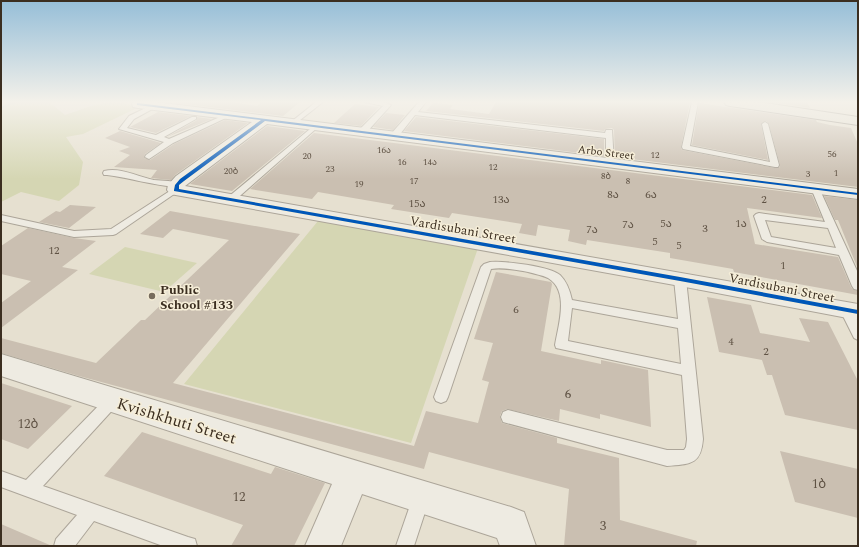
<svg xmlns="http://www.w3.org/2000/svg" width="859" height="547" viewBox="0 0 859 547" font-family="Spectral,'Noto Sans Georgian',serif">
	<rect width="100%" height="100%" fill="#e6e0d0"/>
	<path fill="#d5d6b3" d="M1 102H49L65 115C95 105 108 98 139 107L83 134 66 137 83 162 79 185 59 201 21 192 1 202Z
		M318 221 478 248 411 443 184 384Z
		M125 247 197 263 164 292 89 274Z"/>
	<g fill="none" stroke-linecap="round" stroke-linejoin="round">
		<path fill="#bbccc1" fill-rule="evenodd" d="M12 102H18L1 109V107Z"/>
	</g>
	<path fill="#cabfb1" d="M177 102H229L257 106 262 102H300L283 116 176 103Z
		M496 102H690L681 147 682 150 775 168H779L780 165 769 124 766 121 761 124 768 160 692 145 699 103 816 120 817 122 830 125 851 128 858 144V187L615 157 614 130 612 128 605 129 604 131 426 111 433 103 453 105 450 109 489 114Z
		M770 102H807L810 108Z
		M355 104 379 107 361 126 334 123Z
		M158 112 191 116 156 133 130 127Z
		M386 113 405 115 393 130 373 127Z
		M197 117 212 119 167 137 197 120Z
		M416 117 604 139V156L404 131Z
		M225 120 248 123 175 175 171 180 151 178 157 170 114 167 130 155 119 151 130 147 105 138 120 131 161 143 145 154 144 158 150 160 174 144Z
		M267 126 305 131 232 191 190 184Z
		M314 133 812 195 822 218 747 208 755 244 838 257 851 287 854 290 858 291V295L734 272 733 269 670 258V253L587 240 586 245 568 241 570 230 538 225 536 236 519 233 522 224 452 213 449 218 391 209 394 205 318 192 312 199 250 189Z
		M824 196 858 200V269L838 220H835Z
		M70 205 96 207 69 228 39 222 56 211 60 212Z
		M170 211 300 234 173 383 414 446 426 411 478 423 489 382 482 380 493 343 474 339 496 272 551 282 552 284 541 351 601 364V360L648 370 651 427 600 414V419L560 409 559 421 507 409 502 411 500 416 502 423 557 438V443L619 458 620 520 697 541 696 546H564L569 489 429 452 424 469 79 376 1 353V338L96 363 141 320H145L229 240 173 229 163 238 140 234Z
		M28 228 74 238 96 241 62 267 78 270 1 328V303L31 281 1 274V246Z
		M707 297 751 305 760 333 810 342 799 318 828 322 858 381V430L785 415 772 375H767L762 360 719 352Z
		M1 383 72 406 28 449 1 439Z
		M142 432 271 474 275 467 325 483 294 546H231L243 525 104 476Z
		M780 451 858 469V518L795 502Z
		M1 524 52 546H1Z"/>
	<g fill="none" stroke-linecap="round" stroke-linejoin="round">
		<defs>
			<path id="service" d="M316 102H323L295 124H291V122Z
				M365 102H383L391 105 365 134H359V130L383 106Z
				M419 102H426L418 112 605 133 606 130H612L614 163 610 165 606 163V138L415 115 397 138H391V134Z
				M692 102H698L690 146 770 162 762 124 765 122 768 124 779 165 778 167H775L683 149 682 147Z
				M154 104 157 106 156 107 134 119 127 128 156 135 192 117H196V119L164 137 169 139 227 114 232 115 173 143 149 159 145 157 146 155 164 142 119 129 129 116Z
				M316 124 319 126 318 127 233 202H227L226 200 227 198Z
				M104 171C121 167 138 177 154 180 162 181 175 180 181 185L177 188 180 190 116 234 113 235 74 237 1 221V215L74 231 111 229 176 187C152 185 130 178 107 175H104L103 173Z
				M815 185 819 188 858 273V290L854 289 852 286 839 255 767 242 762 239 754 216 756 214 759 213 825 222 811 188ZM765 220 828 228 836 248 771 237Z
				M490 262C505 261 549 266 560 275 567 282 570 291 572 300L678 319 674 279 676 276H684L686 279 703 439C701 465 690 464 667 466L503 422 501 417 503 412 508 410 667 450H684L686 447 687 439 682 375 556 348 555 345C558 326 570 291 548 278 542 275 535 274 528 272 516 270 503 267 491 269L448 397 446 401 441 403 436 401 434 397 481 267 484 264ZM572 308 678 328 681 364 568 341Z
				M846 306 850 307 858 322V340L854 338 840 310 842 307Z
				M113 394 118 396 120 400 118 404 43 486 188 537 195 539 197 546H163L94 521 75 546H54L56 539 77 515 1 487V471L26 480 108 396Z
				M421 488 427 491 430 497 414 546H396L415 491Z"/>
			<path id="minor" d="M133 102H155L858 189V199L267 124 185 186 858 304V320L680 286 170 194 167 190 168 185 176 176 252 122 138 108 133 107 132 104Z
				M1 354 511 507 524 512 536 546H500L497 538 362 494 341 546H305L332 484 1 376Z"/>
			<path id="primary" d="M724 102H758L858 117V125L730 106 726 105Z"/>
		</defs>
		<use href="#service" stroke="#aca599" stroke-width="2"/>
		<use href="#minor" stroke="#aca599" stroke-width="2"/>
		<use href="#primary" stroke="#918b80" stroke-width="2"/>
		<use href="#service" fill="#eeebe2" fill-rule="evenodd"/>
		<use href="#minor" fill="#eeebe2" fill-rule="evenodd"/>
		<use href="#primary" fill="#e5e1d4" fill-rule="evenodd"/>
		<defs>
			<path id="cycleway" d="M138 103 858 193V195L265 121 184 181 179 185V189L680 277 858 310V314L680 281 174 191V190L175 185 180 179 261 120 137 105V103Z"/>
		</defs>
		<use href="#cycleway" stroke="#f6eed8" stroke-width="2"/>
		<use href="#cycleway" fill="#0057b8" fill-rule="evenodd"/>
	</g>
	<linearGradient id="sky" x2="0" y2="1"><stop stop-color="#96bed8"/><stop offset="0.57" stop-color="#f4f1ea"/><stop offset="1" stop-color="#f4f1ea" stop-opacity="0"/></linearGradient>
	<rect width="859" height="179" fill="url(#sky)"/>
	<circle fill="#776c5e" stroke="#f6eed8" stroke-width="1.5" cx="152" cy="296" r="4"/>
	<g text-anchor="middle" stroke-width="3" stroke-linejoin="round" paint-order="stroke">
		<g font-size="9" fill="#5f5244">
			<text x="384" y="153">16ა</text>
			<text x="832" y="157">56</text>
			<text x="655" y="158">12</text>
			<text x="307" y="159">20</text>
			<text x="402" y="165">16</text>
			<text x="430" y="165">14ა</text>
			<text x="493" y="170">12</text>
			<text x="330" y="172">23</text>
			<text x="231" y="174">20ბ</text>
			<text x="836" y="176">1</text>
			<text x="808" y="177">3</text>
			<text x="606" y="179">8ბ</text>
			<text x="414" y="184">17</text>
			<text x="628" y="184">8</text>
			<text x="359" y="187">19</text>
		</g>
		<g font-size="11" fill="#3b2e20" stroke="#f6eed8">
			<text transform="translate(606 152) rotate(7)" y="4">Arbo Street</text>
		</g>
		<g font-size="11" fill="#5f5244">
			<text x="613" y="198">8ა</text>
			<text x="651" y="198">6ა</text>
			<text x="501" y="203">13ა</text>
			<text x="764" y="203">2</text>
			<text x="417" y="207">15ა</text>
			<text x="666" y="227">5ა</text>
			<text x="741" y="227">1ა</text>
			<text x="628" y="228">7ა</text>
			<text x="705" y="232">3</text>
			<text x="592" y="233">7ა</text>
			<text x="655" y="245">5</text>
			<text x="679" y="249">5</text>
			<text x="54" y="254">12</text>
			<text x="783" y="269">1</text>
			<text x="516" y="313">6</text>
			<text x="731" y="345">4</text>
			<text x="766" y="355">2</text>
		</g>
		<g font-size="13" fill="#3b2e20" stroke="#f6eed8">
			<text transform="translate(463 229) rotate(10)" y="5">Vardisubani Street</text>
			<text transform="translate(782 287) rotate(11)" y="5">Vardisubani Street</text>
		</g>
		<g font-size="13" font-weight="bold" fill="#3b2e20" stroke="#f6eed8" text-anchor="start">
			<text x="160" y="294">Public<tspan x="160" dy="15">School #133</tspan></text>
		</g>
		<g font-size="13" fill="#5f5244">
			<text x="568" y="398">6</text>
			<text x="28" y="428">12ბ</text>
			<text x="819" y="488">1ბ</text>
			<text x="239" y="501">12</text>
			<text x="603" y="530">3</text>
		</g>
		<g font-size="16" fill="#3b2e20" stroke="#f6eed8">
			<text transform="translate(177 420) rotate(17)" y="6">Kvishkhuti Street</text>
		</g>
	</g>
	<rect width="859" height="547" fill="none" stroke="#3b2e20" stroke-width="4"/>
</svg>
